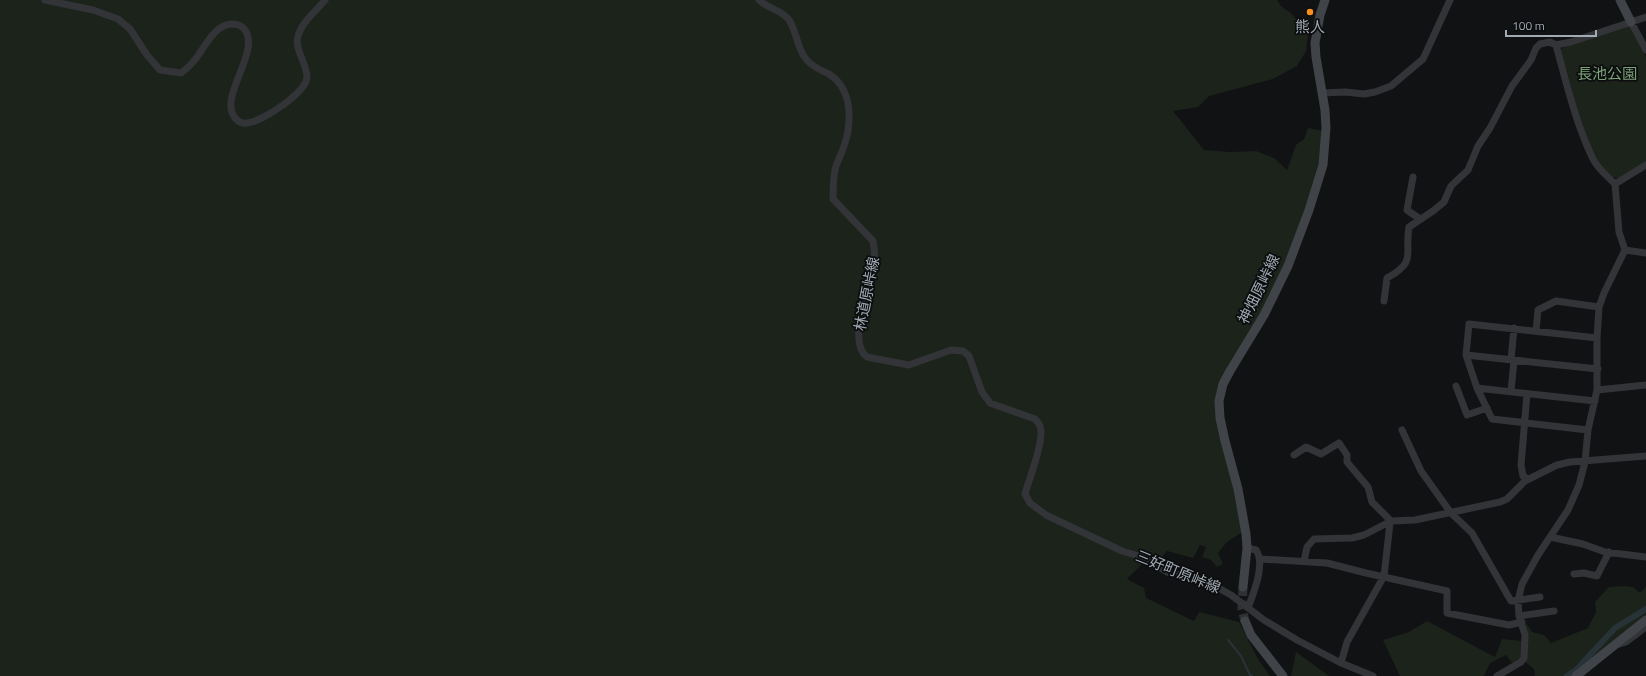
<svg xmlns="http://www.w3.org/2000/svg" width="1646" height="676" viewBox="0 0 1646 676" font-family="'Titillium Web','Noto Sans JP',sans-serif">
	<rect width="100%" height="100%" fill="#111213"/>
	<path fill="#1c231b" d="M0 0H1277L1281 6 1292 14 1308 35 1306 51 1297 66 1273 79 1209 96 1198 107 1173 111 1204 150 1230 152 1256 151 1274 158 1287 170 1296 145 1304 139 1308 128 1324 131V147L1315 179 1285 266 1219 398 1244 531 1227 542 1218 553 1223 564 1217 567 1211 560 1202 557 1206 547 1200 545 1193 558 1167 551 1158 562 1149 557 1127 579 1144 588 1146 598 1194 621 1199 612 1239 622 1258 659 1270 676H0Z
		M1629 25 1646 57V164C1640 167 1625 178 1619 178 1608 178 1599 167 1595 157 1578 124 1570 85 1560 49Z
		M1623 586 1633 587 1640 593 1646 587V617L1593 663 1566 676H1535L1534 669 1522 659 1512 663 1506 655 1490 663 1484 676H1400L1383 640 1409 632 1427 621 1495 657 1502 639 1522 641 1526 623 1532 632 1544 635 1551 643 1588 628 1596 612 1595 602 1609 587Z
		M1296 652 1329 676H1291Z"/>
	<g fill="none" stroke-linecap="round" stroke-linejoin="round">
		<path stroke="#273337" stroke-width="2" d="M1228 640 1241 656 1250 675 1252 676"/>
		<path stroke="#273337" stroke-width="6" d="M1567 676 1576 670 1615 628 1646 609"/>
		<path stroke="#2e3133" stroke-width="9" stroke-dasharray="9 4.5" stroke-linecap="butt" d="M1243 587 1242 609 1245 621"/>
		<path stroke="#323438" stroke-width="7" d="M45 0 93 10 118 19 130 29 147 55 160 70 181 73C185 70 189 67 192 63 204 51 212 25 232 24 237 24 242 26 245 30 261 53 216 99 236 119 239 122 243 124 247 123 262 122 307 92 307 77 307 64 294 49 298 36 302 22 316 11 325 0
			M759 0C768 9 782 10 789 20 797 32 797 49 806 59 812 67 821 70 829 74 849 87 851 109 848 131 846 144 841 154 836 166 833 176 833 188 833 199L873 241C875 251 875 262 873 272 869 293 847 342 867 357L909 365 951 350 963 351 969 356 982 392 990 403 1035 419C1037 421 1039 423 1040 426 1045 440 1029 479 1025 494L1030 503 1046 515 1122 551 1142 557 1167 572 1206 581 1231 595 1264 620 1297 640 1341 663 1373 676
			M1631 22 1646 50
			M1323 93 1345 92 1364 94 1375 92 1391 86 1423 59 1450 0
			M1413 177 1407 210 1420 219
			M1615 184 1646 165
			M1625 250 1646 253
			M1384 301 1387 278C1418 261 1404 254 1409 227L1433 211 1444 202 1451 186 1468 170 1478 146 1490 128 1512 86 1531 60 1536 48 1540 44 1550 42 1556 45 1571 42 1646 17
			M1536 331 1538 310 1556 301 1599 307
			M1466 355 1598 369
			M1511 360 1514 328
			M1456 386 1467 415 1487 408
			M1477 388 1595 401
			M1597 390 1646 385
			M1511 391 1514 361
			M1527 394 1521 465 1523 476 1528 479
			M1402 430 1421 471 1451 513 1472 533 1511 601 1540 597
			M1588 430 1492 419 1477 388 1466 355 1469 324 1597 338
			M1294 455 1306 447 1321 454 1339 443 1347 455V462L1368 487 1372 502 1391 521 1415 520 1500 502 1507 499 1525 481 1557 465 1570 462 1646 456
			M1550 537 1583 544 1605 552 1646 557
			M1247 548 1256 550C1266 564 1253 594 1248 608
			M1260 559 1327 563 1366 573 1447 591V613L1509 625 1522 622
			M1304 561 1307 547 1314 539 1352 538 1364 535 1391 521
			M1574 574 1584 573 1597 576 1609 552
			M1519 616 1554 611
			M1616 645 1626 642 1646 627
			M1341 663 1347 642 1384 576 1390 523
			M1497 676 1521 662 1524 658 1525 635 1519 616 1518 601 1522 584 1538 555 1568 510 1579 485 1585 462 1588 430 1597 390V338L1599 307 1604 293 1625 250 1619 232 1615 184C1607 176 1598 169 1593 159 1576 124 1566 82 1556 45"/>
		<path stroke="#404348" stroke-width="9" d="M1620 0 1631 22
			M1243 587 1247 548 1246 534 1238 489 1225 441 1220 418 1219 401 1223 384 1230 371 1264 315 1288 266 1309 210 1323 165 1326 128 1325 110 1316 57 1315 43 1320 15 1325 0
			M1245 621 1251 635 1283 676
			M1576 676 1646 620"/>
	</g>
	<circle fill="#fc8f20" stroke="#0c0d0e" stroke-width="1.5" cx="1310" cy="12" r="4"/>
	<g text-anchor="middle" stroke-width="3.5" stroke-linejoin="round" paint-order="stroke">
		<g font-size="15" fill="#a2abb5" stroke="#0c0d0e">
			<text x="1310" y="32">熊人</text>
		</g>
		<g font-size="15" fill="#7ba177" stroke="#0c0d0e">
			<text x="1607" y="79">長池公園</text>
		</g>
		<g font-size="15" fill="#a2abb5" stroke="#0c0d0e">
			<text transform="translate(1259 289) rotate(-64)" y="5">神畑原峠線</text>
			<text transform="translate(867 294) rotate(-79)" y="5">林道原峠線</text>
			<text transform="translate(1178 572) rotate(22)" y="5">三好町原峠線</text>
		</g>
	</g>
	<path d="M1506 30v6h90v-6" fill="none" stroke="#a2abb5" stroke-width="2"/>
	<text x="1512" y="30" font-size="12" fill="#a2abb5" stroke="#0c0d0e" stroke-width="3" paint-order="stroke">100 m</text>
</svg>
